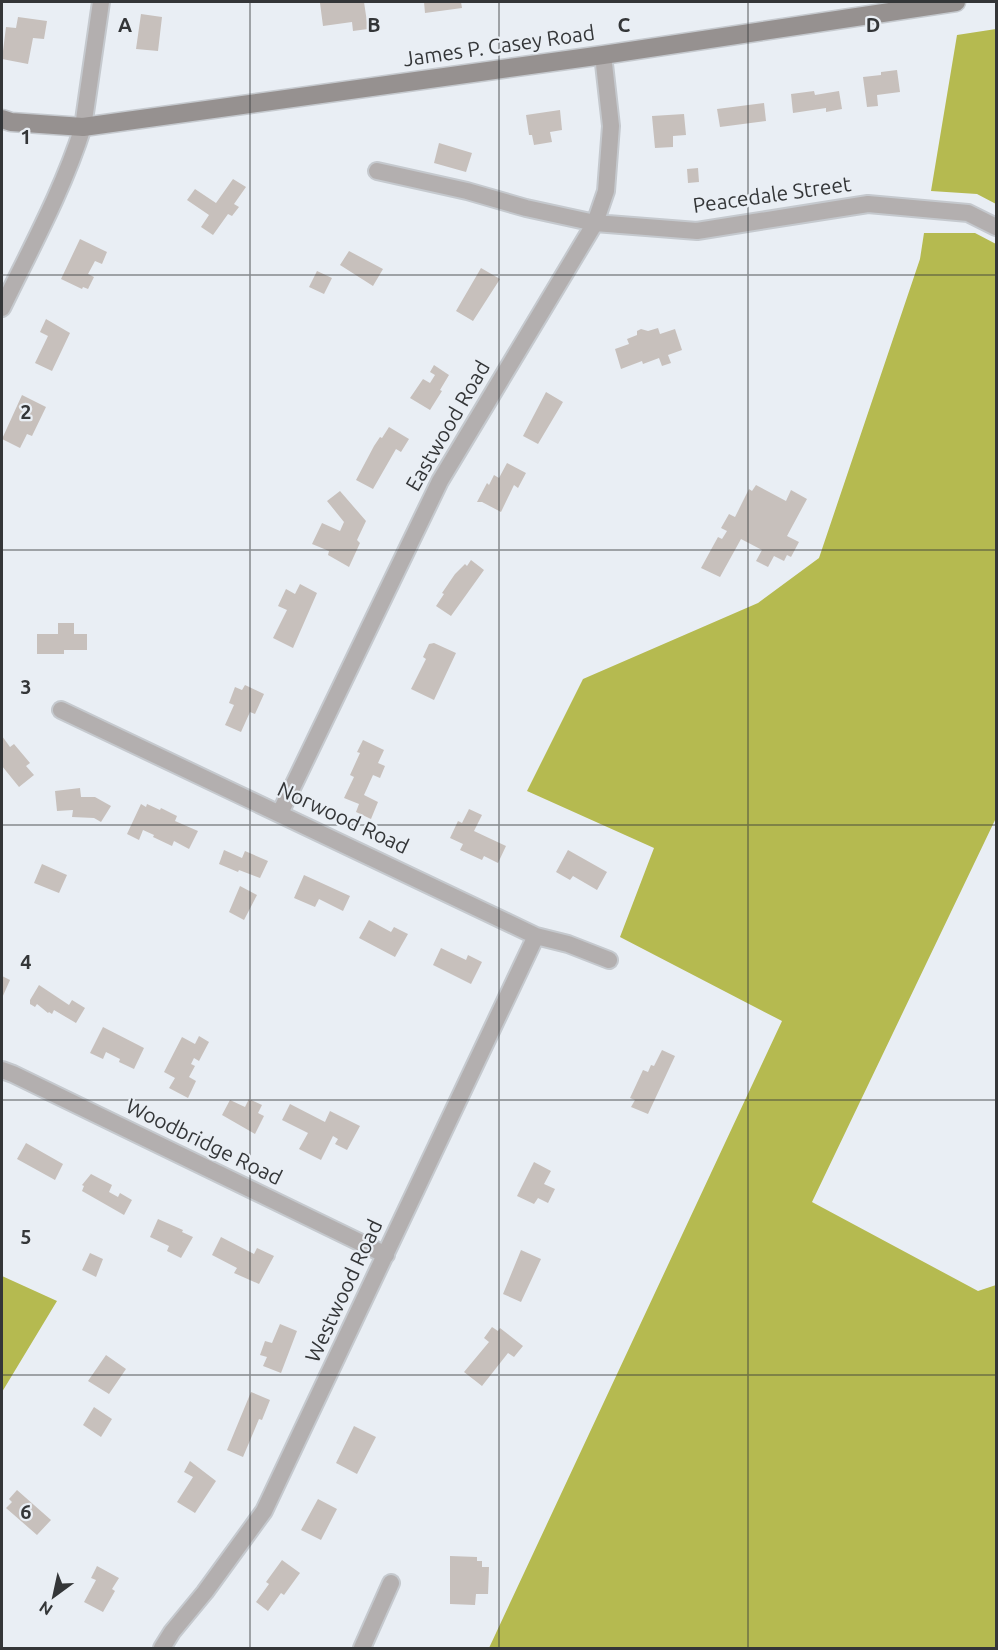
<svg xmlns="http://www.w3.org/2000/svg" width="998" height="1650" viewBox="0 0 998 1650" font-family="Ubuntu,sans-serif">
	<rect width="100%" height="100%" fill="#e9eef4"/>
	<path fill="#b5ba50" d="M996 29V204L977 194 931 191 957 35Z
		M924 233H975L996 244V818L812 1202 978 1291 996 1285V1648H489L782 1021 620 937 654 848 527 791 583 679 758 603 819 558 920 259Z
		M2 1276 57 1301 2 1392Z"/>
	<path fill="#c7c0bc" d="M323 2H364L368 29 353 31 352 22 323 26 320 3Z
		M424 2H461L462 8 425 13Z
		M141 14 162 17 158 51 136 49Z
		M18 17 47 21 44 39 33 38 28 64 2 59 6 27 16 28Z
		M897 70 900 92 877 95 878 106 867 107 863 77 881 75V72Z
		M814 91 815 95 839 91 842 109 826 112V108L793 113 791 94Z
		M764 103 766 121 720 127 717 109Z
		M560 110 562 130 550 132 552 142 534 145 532 135H529L526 115Z
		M684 114 686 135 673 136V147L655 148 652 116Z
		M439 143 472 153 466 172 434 163Z
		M698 168 699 182 688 183 687 169Z
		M233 179 246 187 234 204 239 207 232 216 228 214 213 235 201 227 209 215 187 200 195 189 216 203Z
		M80 239 107 252 102 264 95 261 88 274 94 277 88 289 83 287 82 289 61 279Z
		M349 251 383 269 373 286 340 265Z
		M481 268 500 279 473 321 456 311Z
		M317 271 332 278 324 294 309 287Z
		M46 319 70 333 52 371 35 363 48 336 40 332Z
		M658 328 660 334 675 329 682 350 668 355 671 363 662 366 659 358 643 364 642 361 621 369 615 349 629 344 627 339 637 335V331L641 329 648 331Z
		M434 365 449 375 440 390 442 391 430 410 410 398 423 379 430 383 435 375 430 372Z
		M546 392 563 402 538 444 523 436Z
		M22 395 46 407 32 436 27 434 20 448 2 439Z
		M389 427 409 439 401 452 396 449 373 489 356 480 374 446 380 437 382 438Z
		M507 463 526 473 518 488 514 485 501 512 482 502H477L487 483 489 485 494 475 499 478Z
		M756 485 786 501 791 490 807 499 787 536 799 542 791 557 787 555 784 561 774 556 768 567 756 561 762 550 741 539 720 577 701 568 718 537 722 539 727 531 721 528 729 514 735 517 749 489 752 491Z
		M340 491 366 521 357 540 360 543 349 567 328 555 329 551 312 544 322 523 340 531 344 522 327 501Z
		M471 560 484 570 451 616 436 606 444 594 442 593 455 574 465 564 467 566Z
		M300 584 317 593 293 648 273 638 287 610 278 606 286 589 295 594Z
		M58 623H74V634H87V650H64V654H37V634H58Z
		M434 643 456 653 434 700 411 689 426 659 423 657 429 644Z
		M245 685 264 694 255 714 250 712 241 732 225 725 234 705 229 703 235 687 242 690Z
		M2 736 10 747 14 744 30 763 26 766 34 775 19 787 2 766Z
		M363 740 384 750 378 763 385 766 380 778 373 775 364 795 378 802 371 819 356 812 359 804 344 798 354 777 350 775 360 753 357 752Z
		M80 788 81 797H95L111 806 101 822 94 818 72 817 73 810 57 811 55 791Z
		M141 804 146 807 147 804 160 810 161 808 177 816 175 821 198 831 189 849 174 841 172 846 153 837 154 835 143 830 139 840 127 834Z
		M469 809 482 815 474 831 506 846 498 863 484 856 482 860 460 850 463 844 450 838 458 821 462 823Z
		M224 850 242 858 245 851 268 861 260 878 239 870 238 872 219 864Z
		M568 850 607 872 597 890 573 876 570 880 556 872Z
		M42 864 67 875 59 893 34 883Z
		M304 875 350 896 343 911 319 899 315 907 294 898Z
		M240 886 257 895 244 920 229 912Z
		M369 920 391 932 394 927 408 934 395 957 359 938Z
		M441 948 466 960 468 955 482 962 471 984 433 965Z
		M2 976 10 980 2 998Z
		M39 985 69 1005 72 1000 85 1008 76 1023 54 1010 52 1014 49 1012 48 1013 37 1004 35 1007 30 1004V1000Z
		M103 1027 144 1048 134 1069 119 1062 120 1059 106 1052 103 1059 90 1053Z
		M199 1036 209 1042 199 1061 194 1058 191 1064 195 1066 189 1077 196 1081 188 1098 169 1088 175 1078 164 1072 182 1037 195 1044Z
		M662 1050 675 1056 648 1114 631 1107 635 1100 630 1098 643 1070 648 1072 651 1065 654 1066Z
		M249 1099 262 1105 258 1113 264 1116 255 1134 222 1115 230 1100 245 1107Z
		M290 1104 325 1122 330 1111 360 1126 347 1150 335 1144 338 1139 333 1136 321 1160 299 1149 308 1133 282 1120Z
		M26 1143 63 1164 55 1180 17 1159Z
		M534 1162 551 1171 544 1184 555 1189 548 1203 538 1198 534 1204 517 1196Z
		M91 1174 112 1185 109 1192 118 1197 120 1193 132 1200 124 1215 82 1191 84 1186 82 1185Z
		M158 1219 183 1230 182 1232 193 1237 181 1258 167 1251 169 1246 150 1237Z
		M221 1237 254 1254 257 1248 274 1256 259 1284 234 1273 237 1268 212 1255Z
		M521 1250 541 1259 521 1302 503 1294Z
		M90 1253 103 1259 96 1277 82 1270Z
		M280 1324 297 1331 281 1373 263 1366 267 1357 260 1355 265 1341 272 1343Z
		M492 1327 498 1331 500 1328 523 1346 514 1357 508 1353 482 1386 464 1372 489 1342 484 1338Z
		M106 1355 126 1369 109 1394 88 1381Z
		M251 1392 270 1400 262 1420 259 1419 243 1457 227 1450Z
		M94 1407 112 1419 101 1437 83 1425Z
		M354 1426 376 1437 357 1474 336 1463Z
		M190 1461 216 1481 195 1513 177 1502 193 1477 184 1472Z
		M17 1490 51 1520 37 1535 6 1508 12 1502 9 1499Z
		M318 1499 337 1509 321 1540 301 1530Z
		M450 1556 477 1557V1561H482V1567H489L488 1594H476L475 1605 450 1604Z
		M282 1560 300 1573 284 1595 281 1593 268 1611 256 1602 269 1584 266 1582Z
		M97 1566 119 1578 112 1589 115 1591 103 1612 84 1602 96 1580 91 1578Z"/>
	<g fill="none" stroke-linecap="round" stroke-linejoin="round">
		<defs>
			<path id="minor" d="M377 171 467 191 526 208 595 223 697 231 868 204 968 213 996 227
				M2 308C31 248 63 190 83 127L101 2
				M61 710 536 936 568 944 609 960
				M280 813 440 481 595 223 606 191 611 126 603 55
				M2 1070 13 1074 386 1255
				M162 1648 172 1632 205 1592 264 1511 536 936
				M362 1648 391 1583"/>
			<path id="secondary" d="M2 119 11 122 83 127 603 55 956 2"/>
		</defs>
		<use href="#minor" stroke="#c5c9ce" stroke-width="20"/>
		<use href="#secondary" stroke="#c5c9ce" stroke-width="21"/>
		<use href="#minor" stroke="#b3afaf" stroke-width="16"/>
		<use href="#secondary" stroke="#969190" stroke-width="18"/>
	</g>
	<path fill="none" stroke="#343638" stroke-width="1.5" stroke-opacity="0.55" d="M250 2V1648M499 2V1648M748 2V1648M2 275H996M2 550H996M2 825H996M2 1100H996M2 1375H996"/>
	<g text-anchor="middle" stroke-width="4.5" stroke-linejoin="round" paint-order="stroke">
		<g font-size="21" fill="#343638" stroke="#e9eef4">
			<text transform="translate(499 46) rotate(-8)" y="7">James P. Casey Road</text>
			<text transform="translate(772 195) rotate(-8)" y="7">Peacedale Street</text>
			<text transform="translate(448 426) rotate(-60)" y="7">Eastwood Road</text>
			<text transform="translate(343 818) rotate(25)" y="7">Norwood Road</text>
			<text transform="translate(204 1142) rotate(26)" y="7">Woodbridge Road</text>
			<text transform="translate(344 1291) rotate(-65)" y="7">Westwood Road</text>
		</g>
	</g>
	<g font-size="20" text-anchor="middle" font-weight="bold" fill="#343638" stroke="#e9eef4" stroke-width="4.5" stroke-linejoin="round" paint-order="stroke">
		<text x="125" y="32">A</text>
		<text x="374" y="32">B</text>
		<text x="624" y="32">C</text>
		<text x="873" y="32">D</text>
		<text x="26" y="144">1</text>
		<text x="26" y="419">2</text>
		<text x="26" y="694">3</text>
		<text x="26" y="969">4</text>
		<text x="26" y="1244">5</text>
		<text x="26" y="1519">6</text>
	</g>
	<rect width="998" height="1650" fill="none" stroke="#343638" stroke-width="6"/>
	<g transform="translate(54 1596) rotate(213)" stroke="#e9eef4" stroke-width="4.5" paint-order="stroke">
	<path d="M0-4.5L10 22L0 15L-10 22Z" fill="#343638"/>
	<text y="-9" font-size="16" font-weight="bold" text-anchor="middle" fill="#343638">N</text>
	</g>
</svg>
